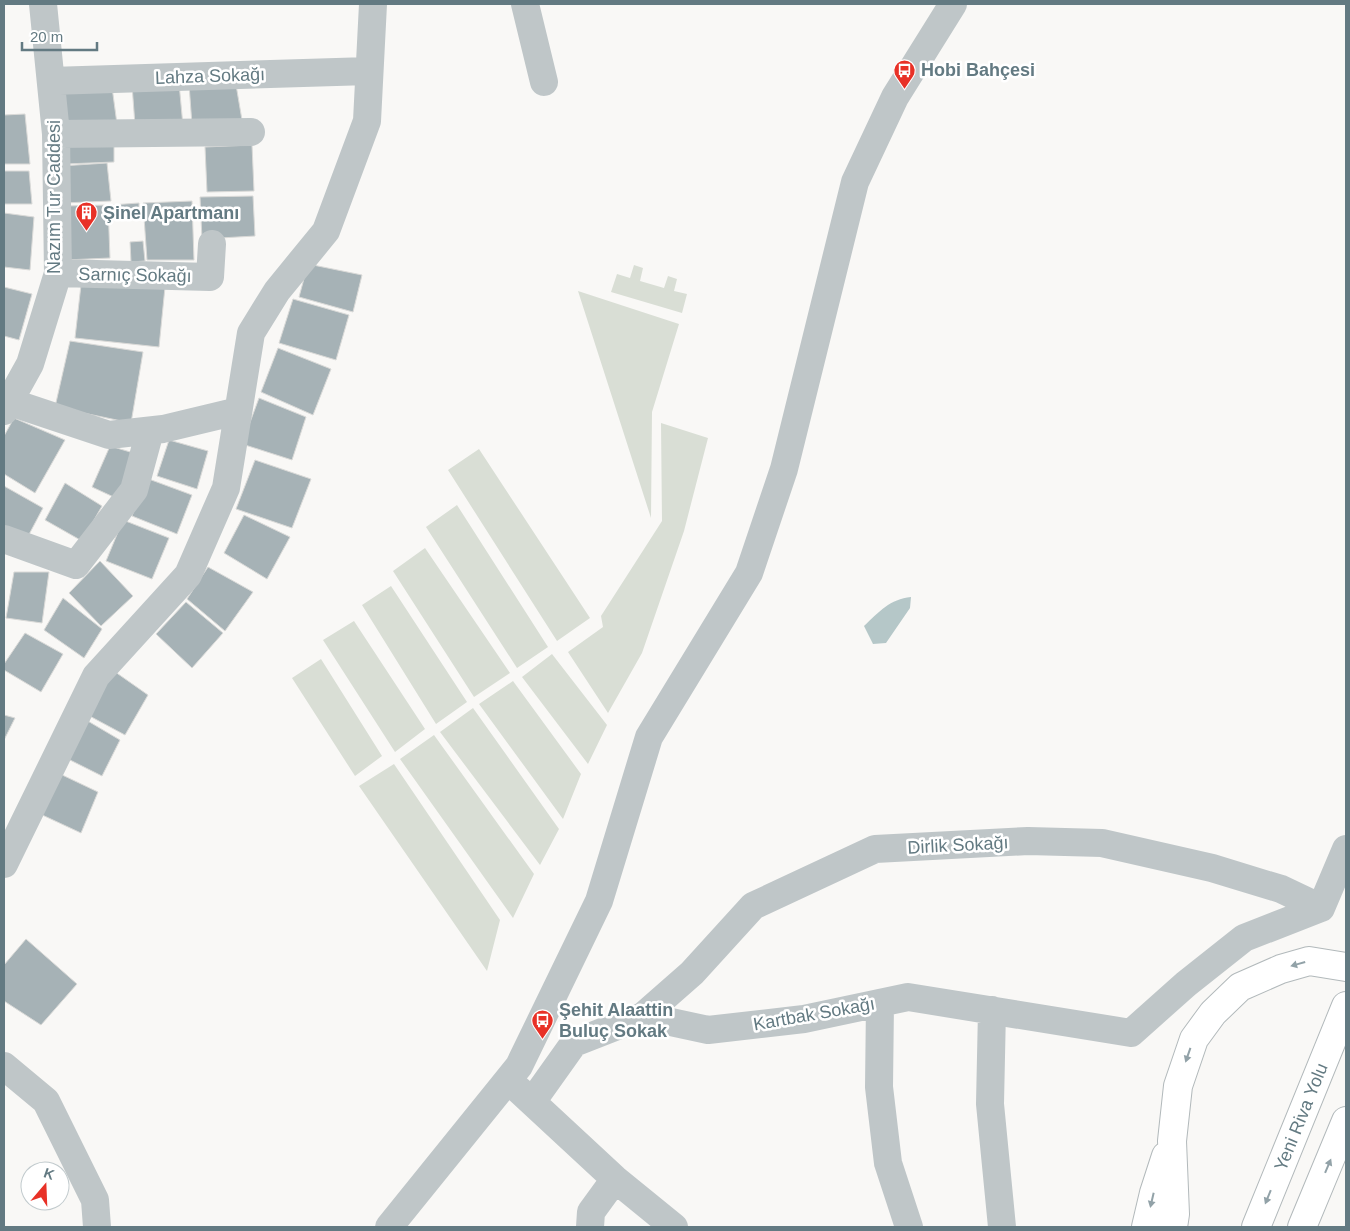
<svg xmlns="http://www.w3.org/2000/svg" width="1350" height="1231" viewBox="0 0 1350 1231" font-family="Helvetica,sans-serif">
	<rect width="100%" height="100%" fill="#f9f8f6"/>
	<path fill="#d9ded5" d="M634 265 643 268 640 281 664 288 668 276 677 279 674 291 687 294 682 313 611 292 617 274 630 278Z
		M578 291 679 324 652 412 651 518Z
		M661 423 708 438 684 531 642 653 608 713 568 652 603 627 601 616 662 521Z
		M479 449 590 618 557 641 448 470Z
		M457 505 548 647 517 668 426 527Z
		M425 548 510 673 474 697 393 571Z
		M391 586 467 702 436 724 362 605Z
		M354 621 425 729 395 752 323 640Z
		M552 654 607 725 588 764 522 677Z
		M321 659 382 756 355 776 292 678Z
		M513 681 581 774 563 819 479 704Z
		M473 708 559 829 540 865 440 732Z
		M434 735 534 874 513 918 400 759Z
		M394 764 500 920 487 971 359 786Z"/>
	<path fill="#b5c7c8" d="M911 597 910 608 886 643 873 644 864 626C879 612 890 599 911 597Z"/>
	<path fill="#a6b2b6" stroke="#dadad8" d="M235 79 242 120 192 125 189 84Z
		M179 83 183 126 135 125 132 85Z
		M112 87 117 124 62 130 60 93Z
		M25 114 30 164H4V115Z
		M114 142V162L65 164V143Z
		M252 145 254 191 207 192 205 147Z
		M107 163 111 201 62 203 61 166Z
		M4 171H29L32 204H4Z
		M253 196 255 236 202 239 200 197Z
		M192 201 194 260H147L143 203Z
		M139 203V218L112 219 111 205Z
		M108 205 110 258 65 260V206Z
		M4 213 34 217 30 270 4 267Z
		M143 241 145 261 131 262 130 242Z
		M308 264 362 275 353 312 299 297Z
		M82 276 165 287 159 347 75 338Z
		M4 287 32 294 19 340 4 336Z
		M293 299 349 315 336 360 279 343Z
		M70 341 143 352 131 423 55 407Z
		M278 348 331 369 313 415 261 392Z
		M259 398 306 417 292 460 242 444Z
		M14 418 65 440 35 493 4 474V436Z
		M169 440 208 451 197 489 157 476Z
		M110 446 137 454 118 499 92 487Z
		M255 460 311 479 292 528 236 509Z
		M146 478 192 495 177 534 132 516Z
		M65 483 102 506 82 541 45 520Z
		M4 486 43 508 25 542 4 530Z
		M244 515 290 537 267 579 224 553Z
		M123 520 169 538 152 579 106 561Z
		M100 561 133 596 101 626 69 593Z
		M208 567 253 592 225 631 187 599Z
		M14 572H49L42 623 6 618Z
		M63 598 102 629 84 658 44 630Z
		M186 602 223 633 192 668 156 634Z
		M25 633 63 654 41 692 4 670V664Z
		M111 669 148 695 125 735 84 713Z
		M4 715 15 718 4 740Z
		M81 717 120 740 102 776 62 756Z
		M58 773 98 792 81 833 38 813Z
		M26 939 77 984 41 1025 4 1001V965Z"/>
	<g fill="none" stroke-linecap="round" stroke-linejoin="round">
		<defs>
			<path id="highway" d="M1146 1227 1154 1193 1166 1156
				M1173 1227 1175 1214 1172 1141 1178 1086 1194 1039 1213 1013 1240 987 1281 969 1309 961 1346 967
				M1256 1227 1346 1006
				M1302 1227 1346 1121"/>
		</defs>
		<use href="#highway" stroke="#b2b9bb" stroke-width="30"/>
		<path stroke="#bfc6c8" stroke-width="28" d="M525 4 544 82
			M51 81 369 71
			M56 134 251 132
			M58 273 210 277 212 244
			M10 402 109 435 163 429 238 411
			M4 411 30 364 58 273 56 134 43 4
			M4 539 76 565 134 490 150 431
			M4 864 96 676 188 575 226 488 251 333 277 291 326 231 367 121 373 4
			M1321 908 1346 849
			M880 1003 879 1087 888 1163 909 1227
			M992 1010 990 1104 1002 1227
			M643 1016 692 973 753 906 875 849 1028 841 1102 843 1212 868 1281 889 1321 908
			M4 1066 46 1101 95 1200 97 1227
			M519 1090 615 1179 674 1227
			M532 1102 574 1043 643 1016 708 1030 804 1019 908 997 1131 1033 1186 984 1244 938 1321 908
			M389 1227 519 1066 599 901 649 737 749 573 784 469 855 182 895 97 953 4
			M590 1227 591 1212 615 1179"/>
		<use href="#highway" stroke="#fff" stroke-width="28"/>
	</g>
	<defs><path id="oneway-solid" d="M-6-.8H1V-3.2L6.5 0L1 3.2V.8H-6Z" transform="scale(1.25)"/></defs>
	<g fill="#92a2a8">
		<use href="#oneway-solid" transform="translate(1298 964) rotate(164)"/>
		<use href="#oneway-solid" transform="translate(1188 1055) rotate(109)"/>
		<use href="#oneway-solid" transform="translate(1328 1166) rotate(-67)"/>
		<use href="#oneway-solid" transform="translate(1268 1197) rotate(112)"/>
		<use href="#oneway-solid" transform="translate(1152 1200) rotate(103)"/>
	</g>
	<defs>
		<symbol id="bus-pin" viewBox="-11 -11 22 30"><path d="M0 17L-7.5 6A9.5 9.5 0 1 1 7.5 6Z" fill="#e83127" stroke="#fff"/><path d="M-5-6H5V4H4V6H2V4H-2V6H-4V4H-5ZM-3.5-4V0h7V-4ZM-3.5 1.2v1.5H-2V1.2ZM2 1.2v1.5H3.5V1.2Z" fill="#fff"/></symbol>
		<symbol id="building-pin" viewBox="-11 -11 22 30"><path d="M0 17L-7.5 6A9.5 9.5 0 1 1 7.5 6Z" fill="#e83127" stroke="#fff"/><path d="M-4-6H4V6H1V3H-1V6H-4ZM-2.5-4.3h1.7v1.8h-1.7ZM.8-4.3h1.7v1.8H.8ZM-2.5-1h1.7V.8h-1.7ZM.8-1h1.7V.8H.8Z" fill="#fff"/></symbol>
	</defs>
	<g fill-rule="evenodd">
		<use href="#bus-pin" x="892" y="58" width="25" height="34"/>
		<use href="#building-pin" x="74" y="200" width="25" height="34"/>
		<use href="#bus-pin" x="530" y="1008" width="25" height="34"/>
	</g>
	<g text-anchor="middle" stroke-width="5" stroke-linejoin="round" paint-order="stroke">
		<g font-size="18" font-weight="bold" fill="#637a82" stroke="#fff" text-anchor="start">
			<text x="921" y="76">Hobi Bahçesi</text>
			<text x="103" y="219">Şinel Apartmanı</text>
			<text x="559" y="1016">Şehit Alaattin<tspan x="559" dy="21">Buluç Sokak</tspan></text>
		</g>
		<g font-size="18" fill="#637a82" stroke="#fff">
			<text transform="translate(210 76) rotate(-2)" y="6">Lahza Sokağı</text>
			<text transform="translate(54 197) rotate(-90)" y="6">Nazım Tur Caddesi</text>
			<text transform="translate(135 275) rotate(1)" y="6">Sarnıç Sokağı</text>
			<text transform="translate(958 845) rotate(-3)" y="6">Dirlik Sokağı</text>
			<text transform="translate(814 1014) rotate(-10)" y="6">Kartbak Sokağı</text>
			<text transform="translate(1301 1117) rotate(-68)" y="6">Yeni Riva Yolu</text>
		</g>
	</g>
	<rect width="1350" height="1231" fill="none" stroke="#637a82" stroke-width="10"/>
	<g transform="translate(45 1186) rotate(19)"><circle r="24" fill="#ffffff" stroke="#c1cacd"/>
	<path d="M0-4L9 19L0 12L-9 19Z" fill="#e83127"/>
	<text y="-8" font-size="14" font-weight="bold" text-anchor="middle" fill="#637a82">K</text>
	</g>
	<path d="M22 42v8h75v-8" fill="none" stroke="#637a82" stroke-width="2.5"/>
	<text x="30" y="42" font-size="15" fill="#637a82" stroke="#ffffff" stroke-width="4" paint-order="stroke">20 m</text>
</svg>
